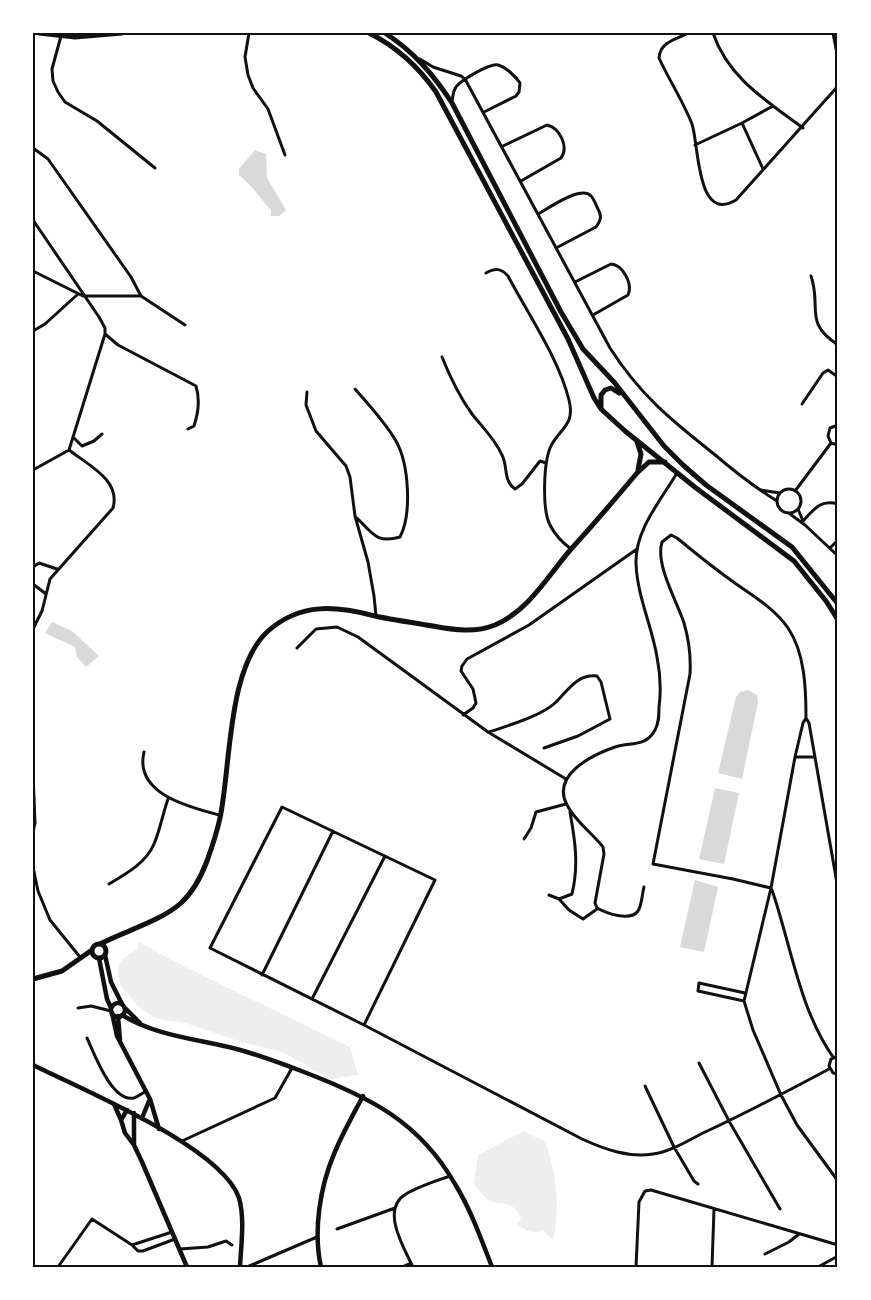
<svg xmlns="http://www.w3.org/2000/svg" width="871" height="1300" viewBox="0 0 871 1300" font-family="Quicksand,sans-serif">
	<rect width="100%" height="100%" fill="#fff"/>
	<path fill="#eee" d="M138 942 187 968 350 1047 358 1075 330 1079 283 1052 238 1041 186 1023 164 1020 153 1017 136 1004 122 987 118 976 119 963 125 957 138 949Z
		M524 1131 545 1142C557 1174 560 1207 553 1241L551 1238 543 1231C531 1234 527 1231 517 1224L521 1218C513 1198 499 1207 487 1199 482 1195 478 1188 474 1183L478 1155Z"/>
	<path fill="#d9d9d9" d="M255 150 266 154 267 178 286 210 279 216H271V210C260 198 252 185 239 175V169Z
		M52 622 72 631 99 656 86 667 77 657 75 647 45 633Z
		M748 690 757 695 758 702 742 779 718 773 736 697 740 692Z
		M715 788 739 793 724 864 699 859Z
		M695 880 718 887 704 952 680 947Z"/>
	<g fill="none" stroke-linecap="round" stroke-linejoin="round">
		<path stroke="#111" stroke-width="3" d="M249 33 245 57 248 75 253 88 268 109 285 155
			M689 33C676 39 660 42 659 58 669 80 683 101 692 124 699 144 696 224 736 200L838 86
			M713 33C728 78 767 101 803 128
			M833 33 838 59
			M61 36 52 69 53 81 58 92 65 102 97 121 155 168
			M420 59 433 67 461 76 465 79 610 348C640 395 671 420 714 454 734 471 754 487 777 501
			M452 101C453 96 453 91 456 87 461 80 490 63 498 65 506 67 516 77 520 83L519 92 516 96 484 112
			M742 123 763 169
			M695 145 742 123 773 106
			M503 146 547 125C560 128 569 147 561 158L521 181
			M33 148 48 159 131 277 141 296 185 325
			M538 214C549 208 581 185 591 196 594 199 596 205 598 209 602 216 601 220 596 227L556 248
			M33 220 99 317 105 328V334L69 450 33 470
			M33 271 83 296H141
			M486 273C495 268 501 268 508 276 528 314 559 359 569 400 575 424 562 427 552 444 543 459 542 510 550 525 555 535 563 543 571 549
			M811 276C822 308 803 322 838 345
			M575 282 611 264C623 265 633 284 628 295L593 315
			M33 331 45 324 78 294
			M105 334 118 345 196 386C200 399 198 414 194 426L188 429
			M442 357C450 377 459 396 472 414 483 428 495 439 502 455 508 466 503 481 515 489L522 484 540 461 546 463
			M355 389C370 406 385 422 396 441 409 464 412 514 400 537 377 544 372 533 357 518
			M307 392 306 405 316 431 346 466 350 477 355 516 368 562 374 596 376 616
			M802 404 823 373 828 370 838 377
			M838 425 830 428 828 436 831 443 838 445
			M73 437 82 446 94 441 102 434
			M777 501a12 12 0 1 1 24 0a12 12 0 1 1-24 0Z
			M761 490 780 493
			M795 491 831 443
			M798 509 803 521
			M790 514 805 525 838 556
			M803 521C814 509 821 499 838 504
			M830 548 838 540
			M33 567 39 563 57 569
			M33 584 46 594
			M33 629 42 611 50 579 113 508C121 480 88 465 69 450
			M297 648 316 629 337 627 358 637 488 732 566 779
			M463 715 473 708 476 703 473 689 461 671 462 666 467 659 529 625 637 549
			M806 718 803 723 795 757 771 888 744 1001 753 1030 781 1095 797 1125 838 1181
			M489 732C507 726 541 716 555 703 568 691 576 674 597 676L601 682 610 719 578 736 544 748
			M144 752C134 794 189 807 219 815
			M795 757H814
			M33 773 35 823 33 832
			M524 839 531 828 536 812 566 804
			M33 867 38 891 50 920 80 957
			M109 884C126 874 146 863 154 844 160 830 163 813 168 799
			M644 887C642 894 642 905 638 911 630 922 606 913 597 908L595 903 604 854 603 847C592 833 575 821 567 805 551 775 592 755 615 747 631 742 646 747 655 730 659 723 659 715 659 707 661 692 660 672 657 657 652 626 637 596 636 563 635 530 661 500 677 473
			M771 888 733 879 653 864 690 674C691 657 689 640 684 623 677 601 655 565 662 542L671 535 677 538C694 552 711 566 728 578 749 594 773 606 788 628 805 653 806 689 806 718L809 723 838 889
			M772 890C791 945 799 1008 833 1057
			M549 895 559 899 572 894C579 865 575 840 570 812
			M559 899 569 910 583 919 597 909
			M262 975 333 831
			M312 999 385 856
			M744 1001 698 991 699 983 745 993
			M78 1008 91 1006 111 1011
			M364 1025 435 880 282 807 210 948 364 1025 582 1139C604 1149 628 1158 653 1154 670 1152 687 1141 703 1133 746 1113 788 1091 829 1069
			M87 1038C94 1053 112 1103 134 1098 137 1097 143 1093 146 1091
			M838 1056 831 1059 829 1066 833 1073 838 1074
			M699 1063 729 1121 780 1209
			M645 1086 674 1147 694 1181 698 1184
			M182 1141 275 1098 292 1068
			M337 1229 395 1208
			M132 1245 172 1232
			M180 1249 208 1247 226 1241 232 1245
			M765 1254 789 1242 799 1234
			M58 1267 92 1219 132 1245 138 1251H143L175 1239
			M247 1267 317 1237
			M402 1267 411 1263
			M413 1267C404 1248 380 1209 406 1194 419 1186 436 1181 450 1176
			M636 1267 639 1202 645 1191 651 1190 838 1245
			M712 1267 714 1209
			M818 1267 838 1256"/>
		<path stroke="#111" stroke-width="4.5" d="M112 1013 117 1036 150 1099 159 1129
			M118 1016 120 1040
			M33 1065C81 1089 222 1147 239 1198 245 1219 241 1245 240 1267
			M114 1104 121 1120
			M127 1110 121 1120 125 1133 134 1145 142 1162 187 1267
			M142 1118 149 1101
			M134 1145V1113
			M321 1267C313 1231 320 1187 334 1154 342 1134 353 1115 363 1096"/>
		<path stroke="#111" stroke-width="4.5" d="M105 955 111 982 122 1004
			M99 958 107 999 111 1008
			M111 1010a7 7 0 1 1 14 0a7 7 0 1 1-14 0Z
			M125 1008 140 1023
			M122 1015C158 1037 200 1039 240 1050 262 1056 283 1064 304 1072 369 1097 419 1121 455 1184 471 1210 481 1239 492 1267"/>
		<path stroke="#111" stroke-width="5" d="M39 33 75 37 122 33
			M369 33C397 47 418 66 436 92L568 339 594 398 601 409 625 431 696 488 794 561 826 601 838 620
			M385 33C414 52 433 74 452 103L561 312 583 349 614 382 664 446 683 465 706 485 792 547 838 604
			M601 408V395L605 390 611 388 619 393
			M637 442 641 454 638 470
			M92 951a7 7 0 1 1 14 0a7 7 0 1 1-14 0Z
			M100 944C125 931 161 921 181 903 194 891 201 877 207 861 212 847 217 832 220 818 231 766 227 668 268 631 301 602 336 606 375 616 394 620 414 623 433 626 454 630 475 633 495 625 530 610 548 575 572 548 594 524 616 498 637 473L649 462H665
			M33 979 62 971 92 950"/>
	</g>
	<rect width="871" height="1300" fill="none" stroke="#ffffff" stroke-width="69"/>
	<rect x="34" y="34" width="802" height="1232" fill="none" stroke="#111" stroke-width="2"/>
</svg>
